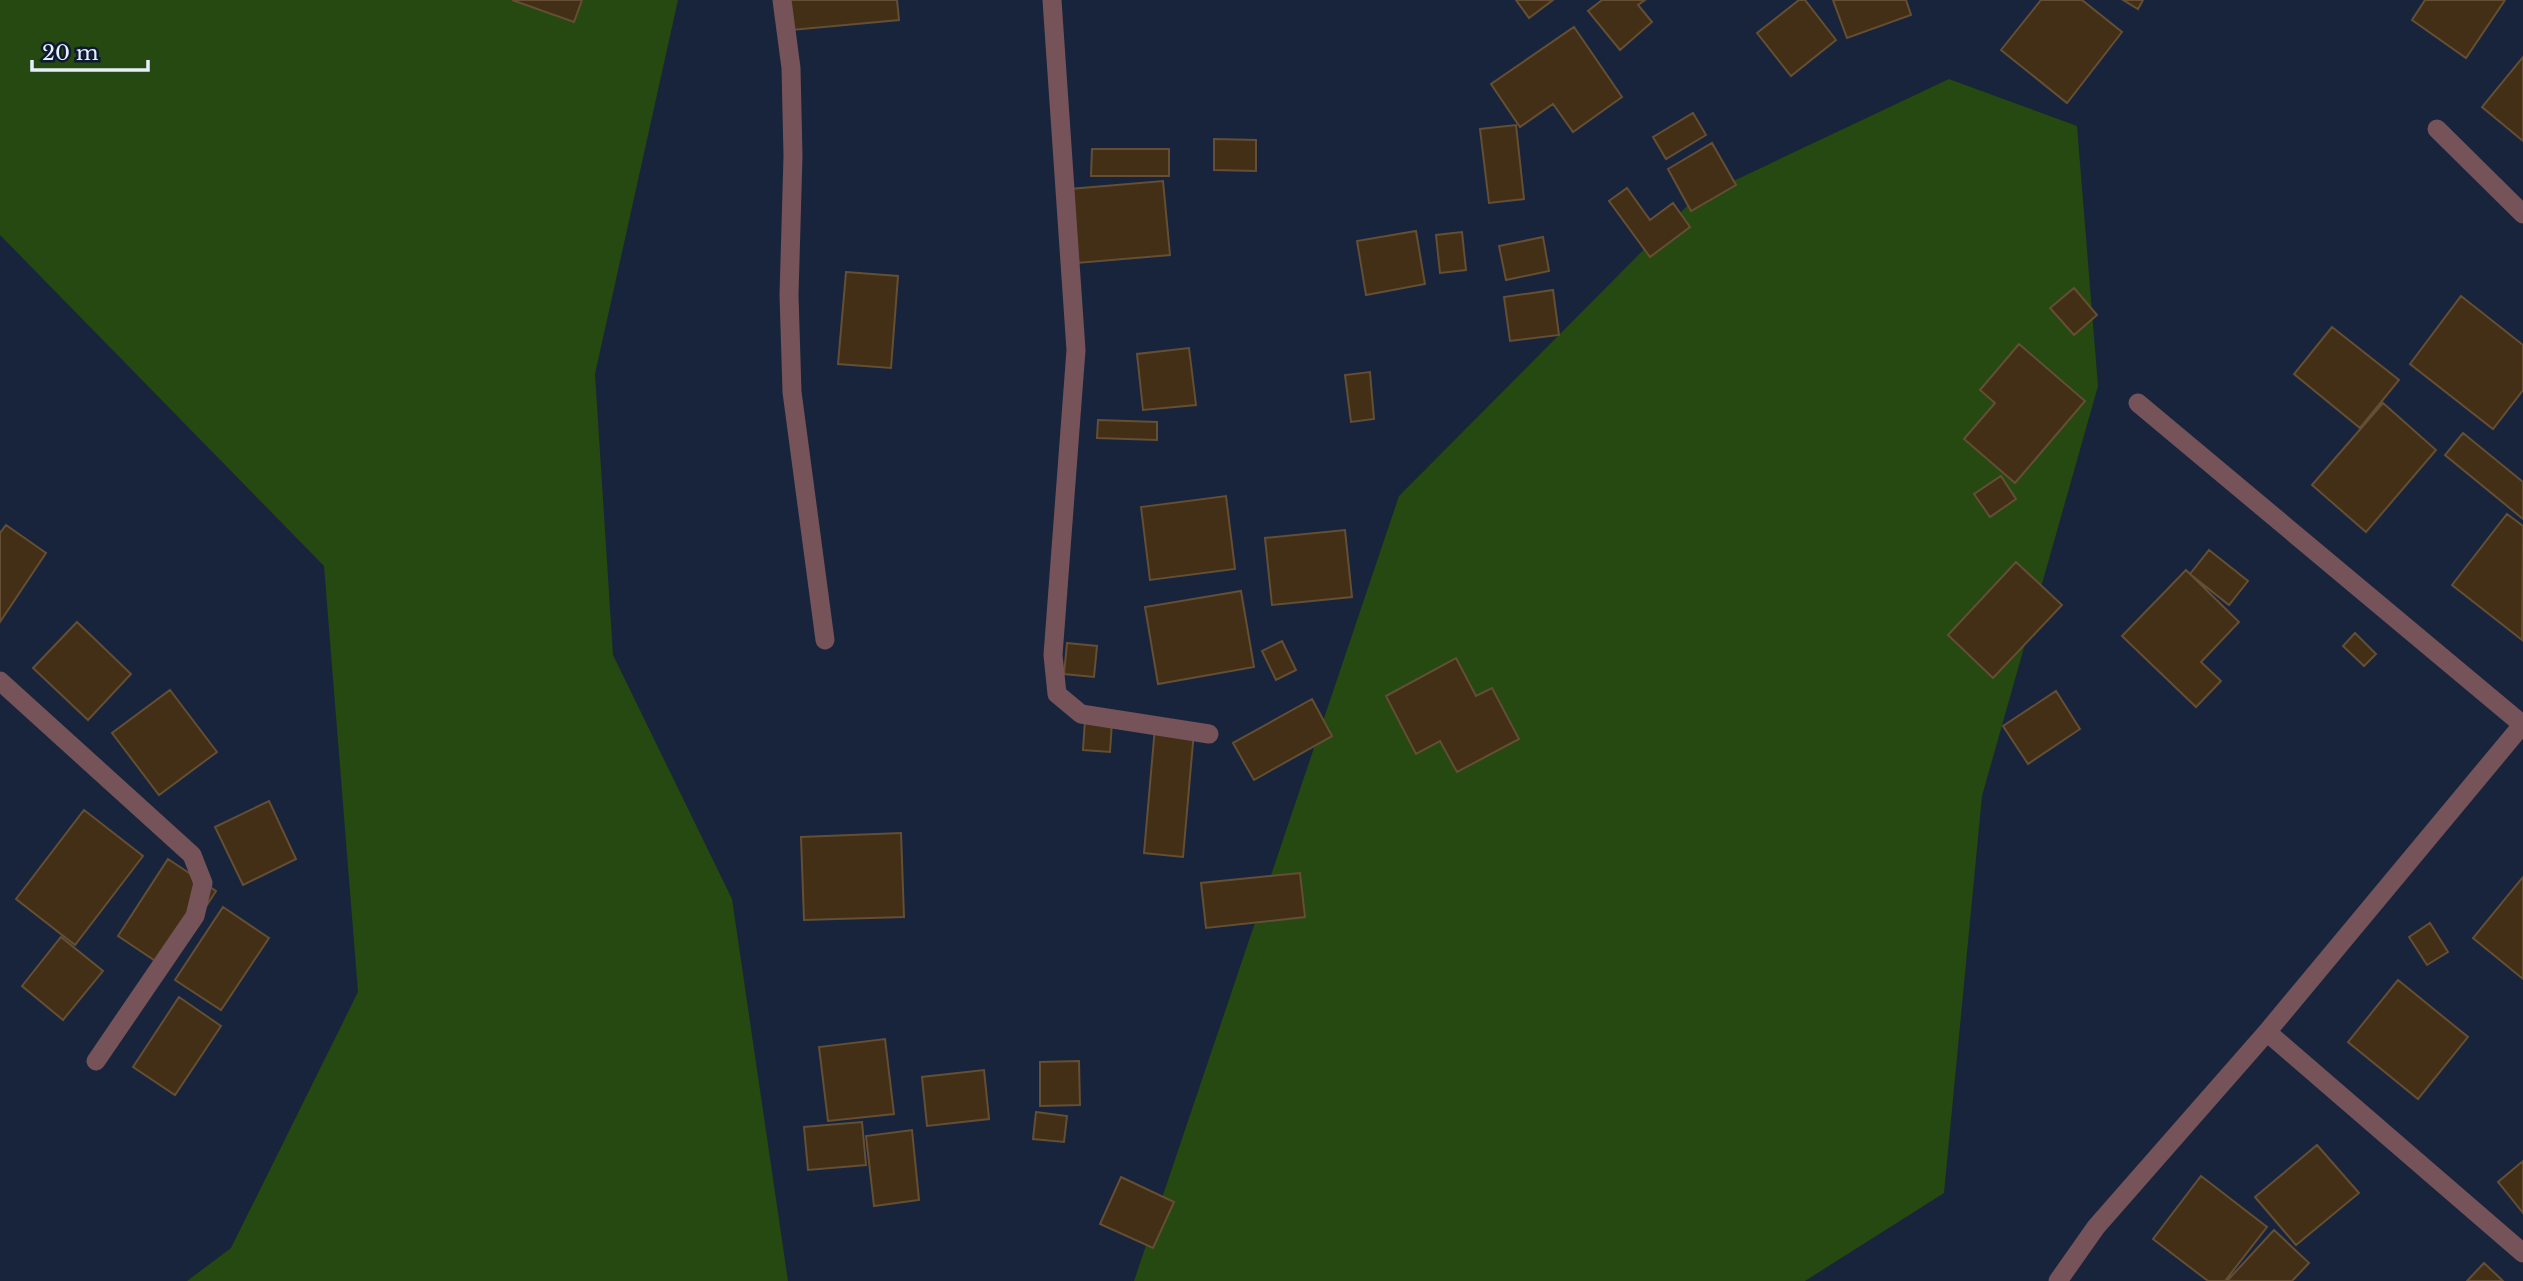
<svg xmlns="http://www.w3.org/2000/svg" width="2523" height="1281" viewBox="0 0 2523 1281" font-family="'Libre Baskerville',serif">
	<rect width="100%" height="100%" fill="#17243c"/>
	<path fill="#254910" d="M0 0H678L595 374 613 655 732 899 788 1281H187L231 1248 358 992 324 566 0 235Z
		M1949 79 2077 126 2098 386 1982 796 1944 1193 1805 1281H1134L1399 496 1693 200Z"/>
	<path fill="#432f15" stroke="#644e34" stroke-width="2" d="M512 0H582L574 22Z
		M779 0H897L899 20 781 31Z
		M1516 0H1553L1529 18Z
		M1602 0H1645L1638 5 1652 22 1620 50 1588 11Z
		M1799 0H1805L1836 40 1791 76 1757 33Z
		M1833 0H1906L1911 15 1847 38Z
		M2041 0H2082L2122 32 2067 103 2001 50Z
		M2123 0H2143L2138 9Z
		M2425 0H2505L2466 58 2412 20Z
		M1574 27 1622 97 1573 132 1553 104 1520 127 1491 84Z
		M2523 57V141L2482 107Z
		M1693 113 1706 135 1666 159 1653 137Z
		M1516 125 1524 199 1489 203 1480 129Z
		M1214 139 1256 140V171L1214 170Z
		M1712 143 1736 185 1691 211 1668 169Z
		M1092 149H1169V176H1091Z
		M1163 181 1170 255 1077 263 1070 189Z
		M1627 188 1650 220 1673 203 1690 227 1650 257 1609 201Z
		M1416 231 1425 284 1366 295 1357 241Z
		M1462 232 1466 270 1440 273 1436 235Z
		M1543 237 1549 271 1506 280 1499 246Z
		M846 272 898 276 891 368 838 364Z
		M2074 288 2097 315 2074 335 2050 308Z
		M1553 290 1559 335 1510 341 1504 297Z
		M2461 296 2523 345V390L2493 429 2410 364Z
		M2332 327 2399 380 2360 428 2294 374Z
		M2019 344 2085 401 2015 483 1964 439 1995 403 1980 390Z
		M1189 348 1196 405 1143 410 1137 354Z
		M1370 372 1374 419 1351 422 1345 375Z
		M2383 403 2436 450 2366 532 2312 485Z
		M1098 420 1157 422V440L1097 438Z
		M2463 433 2523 482V519L2445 455Z
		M2001 476 2016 499 1990 517 1974 494Z
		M1226 496 1235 569 1150 580 1141 507Z
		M2507 514 2523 526 2522 640 2452 585Z
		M6 525 46 553 0 622V533Z
		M1345 530 1352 597 1272 605 1265 538Z
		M2209 550 2248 581 2229 605 2190 574Z
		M2016 562 2062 605 1993 678 1948 635Z
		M2186 570 2239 622 2201 662 2221 681 2196 707 2122 636Z
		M1241 591 1254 667 1158 684 1145 607Z
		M77 622 131 674 88 720 33 668Z
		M2355 633 2376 654 2364 666 2343 646Z
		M1282 641 1296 670 1276 680 1262 651Z
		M1067 643 1097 646 1094 677 1064 674Z
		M1456 658 1476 696 1492 688 1519 739 1457 772 1440 741 1416 754 1386 696Z
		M170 690 217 752 159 795 112 733Z
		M2056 691 2080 729 2028 764 2003 726Z
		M1312 699 1332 736 1254 780 1233 743Z
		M1085 720 1112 722 1110 752 1083 750Z
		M1155 727 1194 731 1183 857 1144 853Z
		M269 801 296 859 243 885 215 827Z
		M84 810 143 856 75 945 16 899Z
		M901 833 904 917 804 920 801 837Z
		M168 859 216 891 166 968 118 936Z
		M1300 873 1305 917 1206 928 1201 883Z
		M2523 877V979L2473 938Z
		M223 907 269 938 221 1010 175 980Z
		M2430 923 2448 952 2427 965 2409 937Z
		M61 937 103 971 63 1020 22 986Z
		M2398 980 2468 1037 2418 1099 2348 1042Z
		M179 997 221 1026 175 1095 133 1067Z
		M885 1039 894 1114 828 1121 819 1047Z
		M1079 1061 1080 1105 1040 1106V1062Z
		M984 1070 989 1119 927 1126 922 1077Z
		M1036 1112 1067 1116 1064 1142 1033 1139Z
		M862 1122 866 1165 808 1170 804 1127Z
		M912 1130 919 1200 874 1206 866 1136Z
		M2317 1145 2359 1193 2296 1245 2255 1197Z
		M2523 1161V1213L2498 1182Z
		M2201 1176 2267 1227 2225 1281H2208L2153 1239Z
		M1121 1177 1174 1202 1153 1248 1100 1224Z
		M2274 1230 2309 1263 2292 1281H2227Z
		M2484 1263 2503 1281H2467Z"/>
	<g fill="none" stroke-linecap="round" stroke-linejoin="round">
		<path stroke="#755359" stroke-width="19" d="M782 0 791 68 793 156 789 295 792 392 825 640
			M1052 0 1076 350 1053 655 1057 694 1081 714 1209 734
			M2437 129 2523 214
			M2138 403 2523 725
			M0 681 192 855 203 883 195 916 96 1061
			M2267 1032 2523 1253
			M2058 1281 2096 1227 2267 1032 2523 724"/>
	</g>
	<path d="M32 60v10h116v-10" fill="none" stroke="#e7effc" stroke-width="3.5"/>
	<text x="42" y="60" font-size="21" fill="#e7effc" stroke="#0e1a31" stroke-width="5" paint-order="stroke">20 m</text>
</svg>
